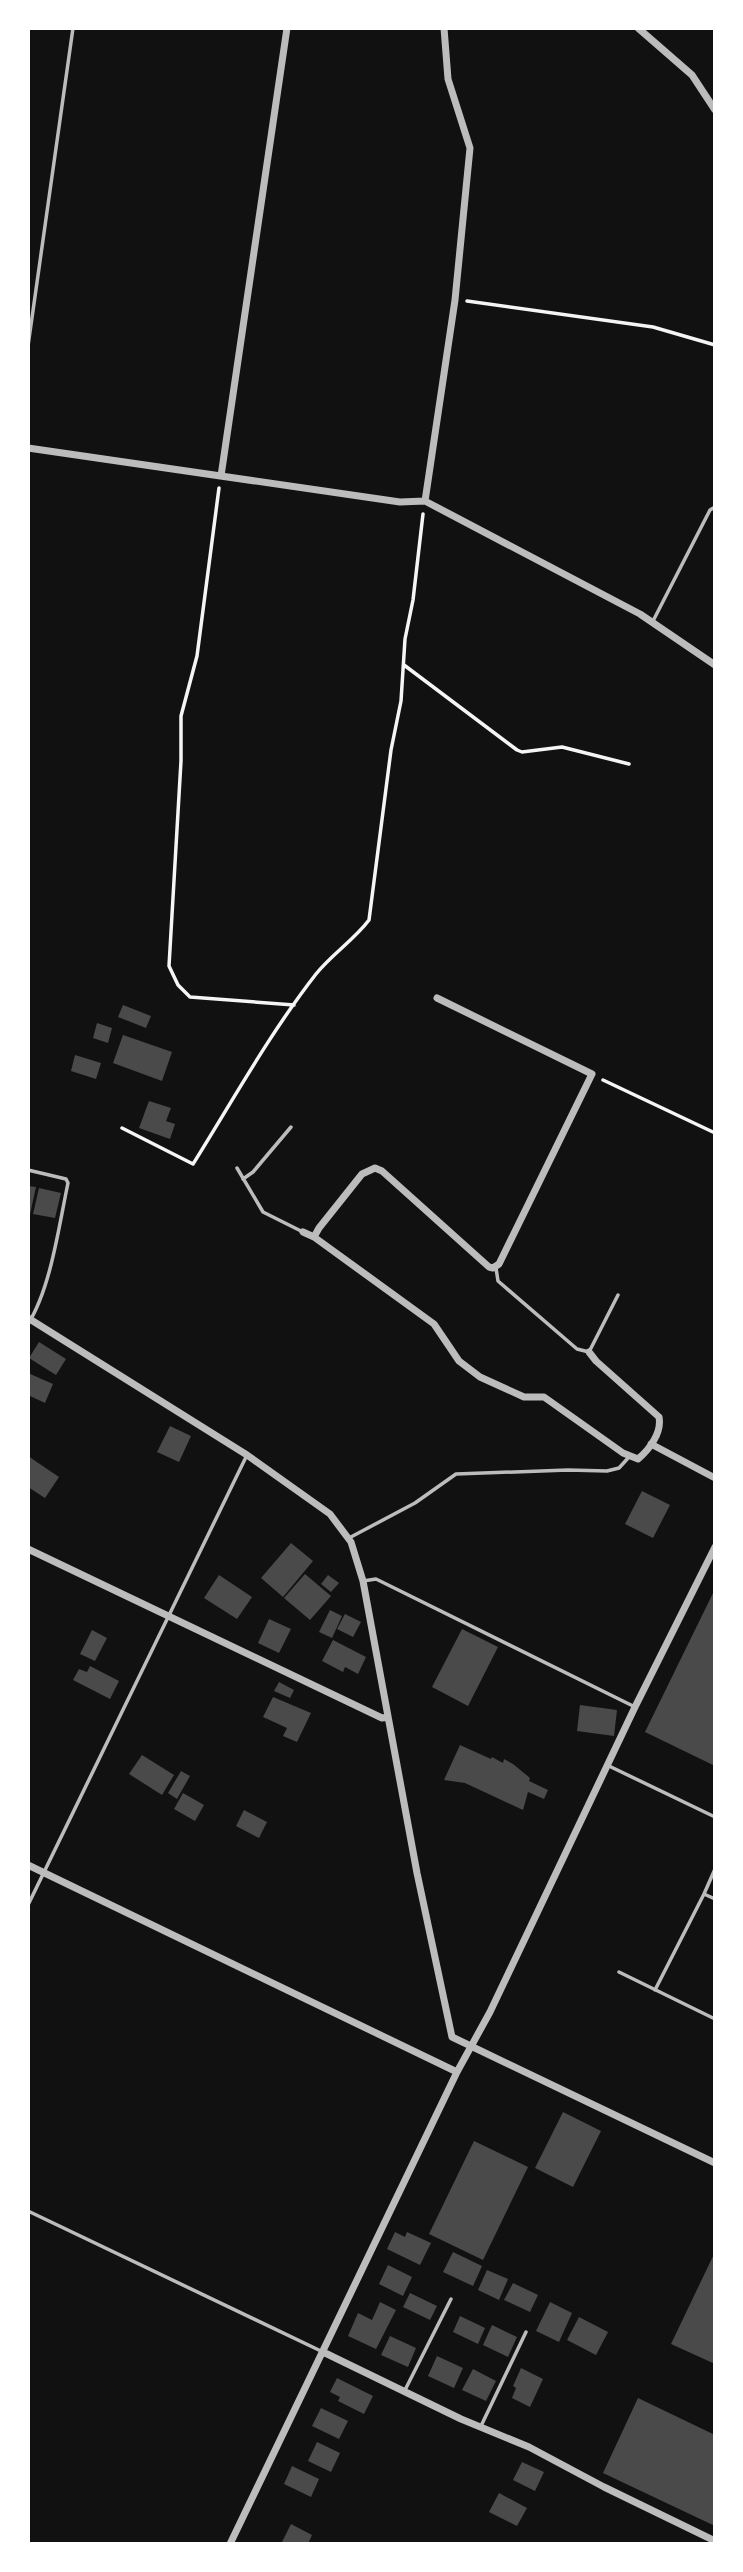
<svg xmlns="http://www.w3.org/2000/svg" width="743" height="2572" viewBox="0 0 743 2572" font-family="'Work Sans',sans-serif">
	<rect width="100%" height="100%" fill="#111"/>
	<path fill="#4a4a4a" d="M123 1005 151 1016 146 1028 118 1017Z
		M97 1023 112 1028 108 1043 93 1038Z
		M123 1035 172 1052 162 1081 113 1063Z
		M75 1055 101 1063 96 1079 71 1071Z
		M149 1101 171 1108 166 1121 175 1124 170 1139 139 1128Z
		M28 1186 36 1187 29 1219H28Z
		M39 1188 61 1193 55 1218 33 1214Z
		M39 1342 66 1359 56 1375 29 1358Z
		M28 1373 53 1384 45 1403 28 1395Z
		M170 1426 191 1436 179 1462 157 1452Z
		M28 1456 59 1477 45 1498 28 1487Z
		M642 1491 670 1505 653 1538 625 1524Z
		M291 1543 313 1561 283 1597 261 1578Z
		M305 1574 331 1596 310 1620 284 1598Z
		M219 1575 252 1597 237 1619 204 1598Z
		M328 1575 339 1583 331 1592 321 1584Z
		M715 1589V1766L645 1732Z
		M330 1610 342 1616 332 1638 319 1632Z
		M345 1614 361 1622 353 1637 337 1629Z
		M269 1619 291 1629 279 1653 258 1643Z
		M462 1629 498 1647 468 1706 432 1687Z
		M92 1630 107 1638 95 1661 80 1654Z
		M333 1640 366 1657 358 1674 345 1667 343 1672 322 1661Z
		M90 1666 119 1681 110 1699 73 1680 79 1669 87 1672Z
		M279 1682 294 1690 290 1698 274 1691Z
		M273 1697 311 1713 297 1742 283 1736 287 1728 263 1717Z
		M580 1705 617 1710 614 1736 577 1731Z
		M460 1745 491 1759 492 1757 503 1763 504 1759 513 1764 530 1778 529 1781 548 1790 544 1799 528 1792 523 1810 465 1783 444 1780Z
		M142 1755 174 1775 162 1795 129 1774Z
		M181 1771 190 1776 177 1799 168 1793Z
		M183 1793 204 1805 195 1821 174 1809Z
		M244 1810 267 1822 259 1838 236 1826Z
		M563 2112 601 2131 573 2187 535 2168Z
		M474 2141 528 2167 483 2260 429 2234Z
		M395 2232 405 2237 407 2232 431 2243 420 2265 387 2249Z
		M453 2252 482 2266 473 2286 443 2272Z
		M715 2252V2364L671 2344Z
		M388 2265 412 2277 403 2296 379 2284Z
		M487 2270 508 2279 499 2300 478 2290Z
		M513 2283 538 2295 530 2312 504 2300Z
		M410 2293 437 2306 430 2320 403 2307Z
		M380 2302 396 2310 376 2349 348 2336 358 2313 372 2320Z
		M550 2302 572 2313 559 2342 536 2331Z
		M460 2316 485 2328 478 2344 453 2332Z
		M579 2317 608 2332 596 2355 567 2340Z
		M492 2325 517 2337 508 2357 483 2345Z
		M390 2336 416 2348 408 2367 381 2355Z
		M437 2356 463 2368 454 2388 428 2376Z
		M521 2368 543 2379 530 2407 512 2398 516 2388 513 2386Z
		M473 2369 496 2381 486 2401 462 2390Z
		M337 2378 373 2396 364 2414 338 2401 340 2397 330 2392Z
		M638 2398 715 2435V2526L603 2473Z
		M321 2408 348 2421 339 2439 312 2426Z
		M317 2442 340 2453 331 2472 308 2461Z
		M522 2462 544 2472 535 2491 513 2480Z
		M292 2466 319 2479 311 2497 284 2484Z
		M499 2493 527 2508 517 2526 489 2512Z
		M291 2524 312 2535 308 2544H281Z"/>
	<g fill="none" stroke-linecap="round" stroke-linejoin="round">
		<path stroke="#f5f5f5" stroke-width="3.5" d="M467 301 653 327 715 345
			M219 488 197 656 181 716V761L169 966 178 985 190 997 294 1005
			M404 665 517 750 522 752 562 747 629 764
			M603 1080 715 1133
			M122 1128 193 1164C233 1100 270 1033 316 974 332 954 354 940 369 920L391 750 401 701 405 639 413 600 423 514"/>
		<path stroke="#bcbcbc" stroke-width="3.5" d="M28 346 73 28
			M653 621 710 510 715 507
			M237 1168 263 1212 301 1231
			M28 1170 66 1179 68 1183C59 1225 51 1288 28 1324
			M243 1179 253 1172 291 1127
			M496 1268 498 1281 577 1349 589 1352 618 1295
			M349 1538 415 1503 456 1474 568 1470 607 1471 619 1468 629 1457
			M363 1581 376 1579 633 1706
			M609 1766 715 1817
			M715 1869 704 1894 715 1899
			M28 1905 246 1457
			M619 1972 715 2019
			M655 1990 704 1894
			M28 2211 323 2352
			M405 2390 451 2299
			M481 2426 526 2332"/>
		<path stroke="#bcbcbc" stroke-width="7" d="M638 28 692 75 715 110
			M28 448 400 502 425 501 640 614 715 665
			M221 476 287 28
			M425 501 455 300 470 148 448 79 444 28
			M303 1232 314 1237 434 1324 459 1361 480 1377 524 1397H544L623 1453 638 1459C650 1449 662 1432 659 1417L596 1361 589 1352
			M314 1237 319 1228 362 1174 375 1168 382 1171 489 1267 493 1268 499 1264 592 1074 437 998
			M28 1318 247 1455 330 1514 351 1542 363 1581 417 1873 452 2037 715 2163
			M651 1444 715 1478
			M28 1549 382 1718 388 1717
			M28 1865 457 2072
			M323 2352 461 2419 529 2447 604 2487 715 2541
			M230 2544 457 2072 490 2012 635 1707 715 1547"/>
	</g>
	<rect width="743" height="2572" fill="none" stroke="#ffffff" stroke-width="60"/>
</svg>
